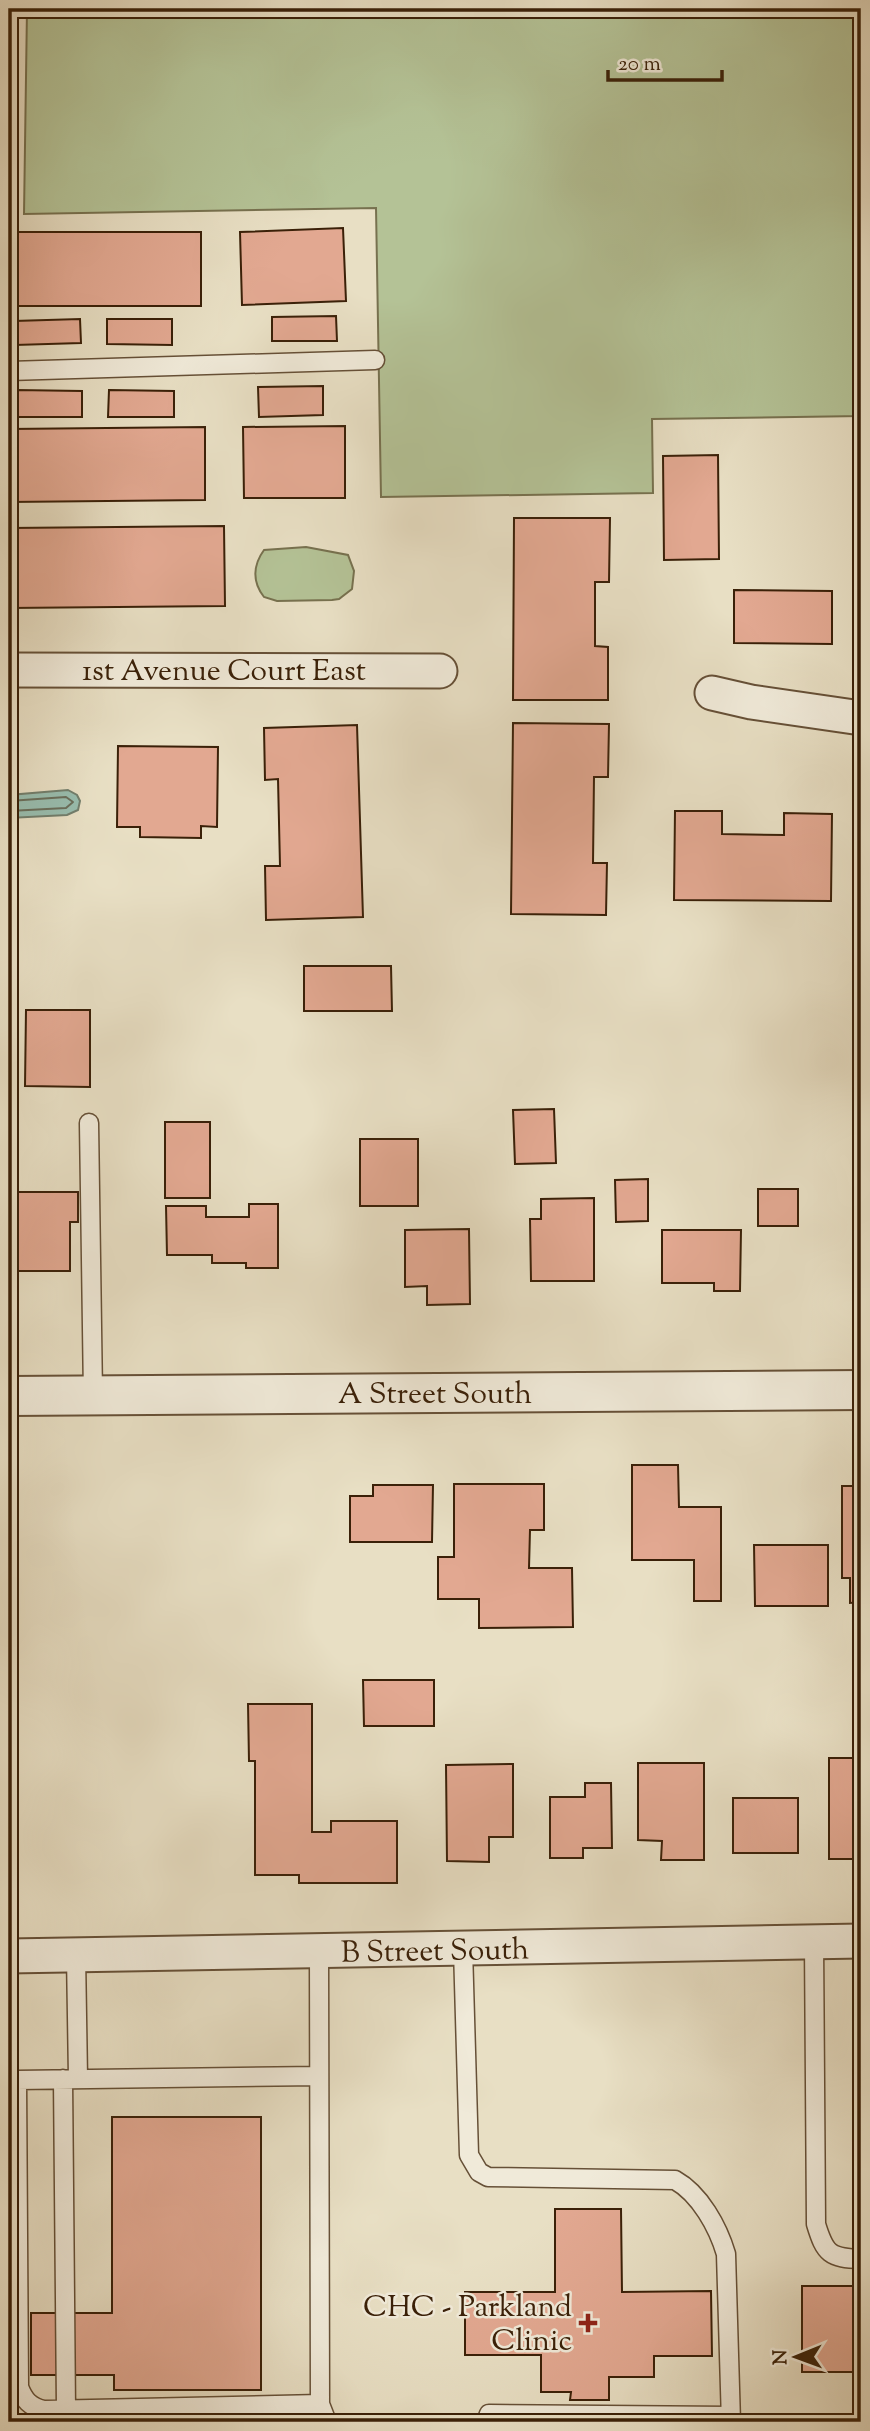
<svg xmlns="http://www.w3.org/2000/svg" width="870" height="2431" viewBox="0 0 870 2431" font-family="'Sorts Mill Goudy',serif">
	<rect width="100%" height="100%" fill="#e8dfc4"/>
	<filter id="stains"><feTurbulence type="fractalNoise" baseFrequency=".00286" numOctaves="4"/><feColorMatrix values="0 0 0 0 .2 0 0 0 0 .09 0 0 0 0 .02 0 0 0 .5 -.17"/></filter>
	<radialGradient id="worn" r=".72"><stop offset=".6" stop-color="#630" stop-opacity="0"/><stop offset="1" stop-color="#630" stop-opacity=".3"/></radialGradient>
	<path fill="#b4c296" stroke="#77714f" stroke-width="2" d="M27 9H861V416L652 419 653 493 381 497 376 208 24 214Z
		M306 547 348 555 354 571 352 589 339 599 332 600 277 601 264 597C252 582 253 565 264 550Z"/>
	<path fill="#98bdae" stroke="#727e6c" stroke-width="2" d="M68 790 77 795 80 801 78 810 67 815 9 818V795Z"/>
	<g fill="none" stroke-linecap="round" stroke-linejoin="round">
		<path stroke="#696e5b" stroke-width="2" d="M9 801 66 797 73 802 66 808 9 811"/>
	</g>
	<path fill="#e2a891" stroke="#3a2008" stroke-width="2" d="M343 228 346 301 242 305 240 232Z
		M9 232H201V306H9Z
		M336 316 337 341H272V317Z
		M80 319 81 343 15 345 14 321Z
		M107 319H172V345L107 344Z
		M323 386V415L259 417 258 387Z
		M16 390 82 391V417H16Z
		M109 390 174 391V417H108Z
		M345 426V498H244L243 427Z
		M205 427V500L9 502V429Z
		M718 455 719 559 664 560 663 456Z
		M514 518H610L609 582H595V646L608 647V700H513Z
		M224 526 225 606 9 608V528Z
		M734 590 832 591V644L734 643Z
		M513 723 609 724 608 777H594L593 863H607L606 915 511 914Z
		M357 725 363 917 266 920 265 866H280L278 779 265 780 264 728Z
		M118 746 218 747 217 827 201 826V838L140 837V827H117Z
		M675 811H722V834L784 835V813L832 814 831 901 674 900Z
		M304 966H391L392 1011H304Z
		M26 1010H90V1087L25 1086Z
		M554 1109 556 1163 515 1164 513 1110Z
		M165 1122H210V1198H165Z
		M360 1139H418V1206H360Z
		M648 1179V1221L616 1222 615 1180Z
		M758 1189H798V1226H758Z
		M9 1192H78V1222H70V1271H15V1248H9Z
		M594 1198V1281H531L530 1219H541V1199Z
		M249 1204H278V1268H246V1263H212V1255H167L166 1206H206V1217H249Z
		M469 1229 470 1304 427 1305V1286L405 1287V1230Z
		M662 1230H741L740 1291H714V1283H662Z
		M632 1465H678L679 1507H721V1601H694V1560H632Z
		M454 1484H544V1530H530L529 1568H572L573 1627 479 1628V1599H438V1557H454Z
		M373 1485H433L432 1542H350V1496H373Z
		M842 1486H861V1602L850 1603V1578H842Z
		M754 1545H828V1606H755Z
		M363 1680H434V1726H364Z
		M248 1704H312V1832H331V1821H397V1883H299V1875H255V1761H249Z
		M829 1758H861V1859H829Z
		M638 1763H704V1860H661L662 1841 638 1840Z
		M513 1764V1837H489V1862L447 1861 446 1765Z
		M585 1783H611L612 1848H583V1858H550V1797H585Z
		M733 1798H798V1853H733Z
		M112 2117H261V2390H114V2375H31V2313H112Z
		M555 2209H621L622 2292 711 2291 712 2356H654V2377H609V2400H570L571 2392H541V2355H465V2292H555Z
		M802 2286H861V2372H802Z"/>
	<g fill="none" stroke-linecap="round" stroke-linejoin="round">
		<defs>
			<path id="service" d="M9 371 375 360
				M89 1123 93 1395
				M814 1942 816 2224C825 2254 830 2258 861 2259
				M463 1949 469 2155 479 2172 488 2177 675 2180C700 2194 718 2227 726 2254L731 2422
				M319 1952 320 2404 327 2422
				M76 1955 78 2078
				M319 2076 17 2080 19 2387C24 2400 30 2407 44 2410L320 2404
				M63 2079 66 2410
				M486 2422 489 2414 731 2416"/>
			<path id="minor" d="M9 670 440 671
				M712 693 751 702 861 718
				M9 1956 861 1941"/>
			<path id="tertiary" d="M9 1396 861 1390"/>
		</defs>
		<use href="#service" stroke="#665037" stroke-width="21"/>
		<use href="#minor" stroke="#665037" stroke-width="37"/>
		<use href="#tertiary" stroke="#665037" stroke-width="42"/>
		<use href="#service" stroke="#f0ead9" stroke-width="18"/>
		<use href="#minor" stroke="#f0ead9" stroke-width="33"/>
		<use href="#tertiary" stroke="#f0ead9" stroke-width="38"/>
	</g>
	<path fill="#8f2418" stroke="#f0ead9" stroke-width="2.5" d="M584.5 2312.5h7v7h7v7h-7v7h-7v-7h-7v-7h7z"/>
	<g text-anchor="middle" stroke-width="5" stroke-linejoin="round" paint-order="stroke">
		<g font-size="30" fill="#3a2008" stroke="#f0ead9">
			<text x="224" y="680">1st Avenue Court East</text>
			<text x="435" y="1403">A Street South</text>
			<text transform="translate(435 1950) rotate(-1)" y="10">B Street South</text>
		</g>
		<g font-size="30" fill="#3a2008" stroke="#f0ead9" text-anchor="end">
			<text x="572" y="2316">CHC - Parkland<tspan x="572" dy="34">Clinic</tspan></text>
		</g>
	</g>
	<rect width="870" height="2431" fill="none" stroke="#e8dfc4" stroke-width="35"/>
	<rect x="10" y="10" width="849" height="2410" fill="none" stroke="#3a2008" stroke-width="3.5"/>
	<rect x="18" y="18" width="835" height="2396" fill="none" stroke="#3a2008" stroke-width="2"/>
	<g transform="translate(796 2357) rotate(269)" stroke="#f0ead9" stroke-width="5" paint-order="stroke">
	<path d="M0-5L12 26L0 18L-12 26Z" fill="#3a2008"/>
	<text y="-10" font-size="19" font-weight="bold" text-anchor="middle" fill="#3a2008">N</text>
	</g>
	<path d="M608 70v10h114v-10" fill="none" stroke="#3a2008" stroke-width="3.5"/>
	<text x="618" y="70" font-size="21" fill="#3a2008" stroke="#f0ead9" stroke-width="5" paint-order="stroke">20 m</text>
	<rect width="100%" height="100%" filter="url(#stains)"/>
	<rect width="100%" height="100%" fill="url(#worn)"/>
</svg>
